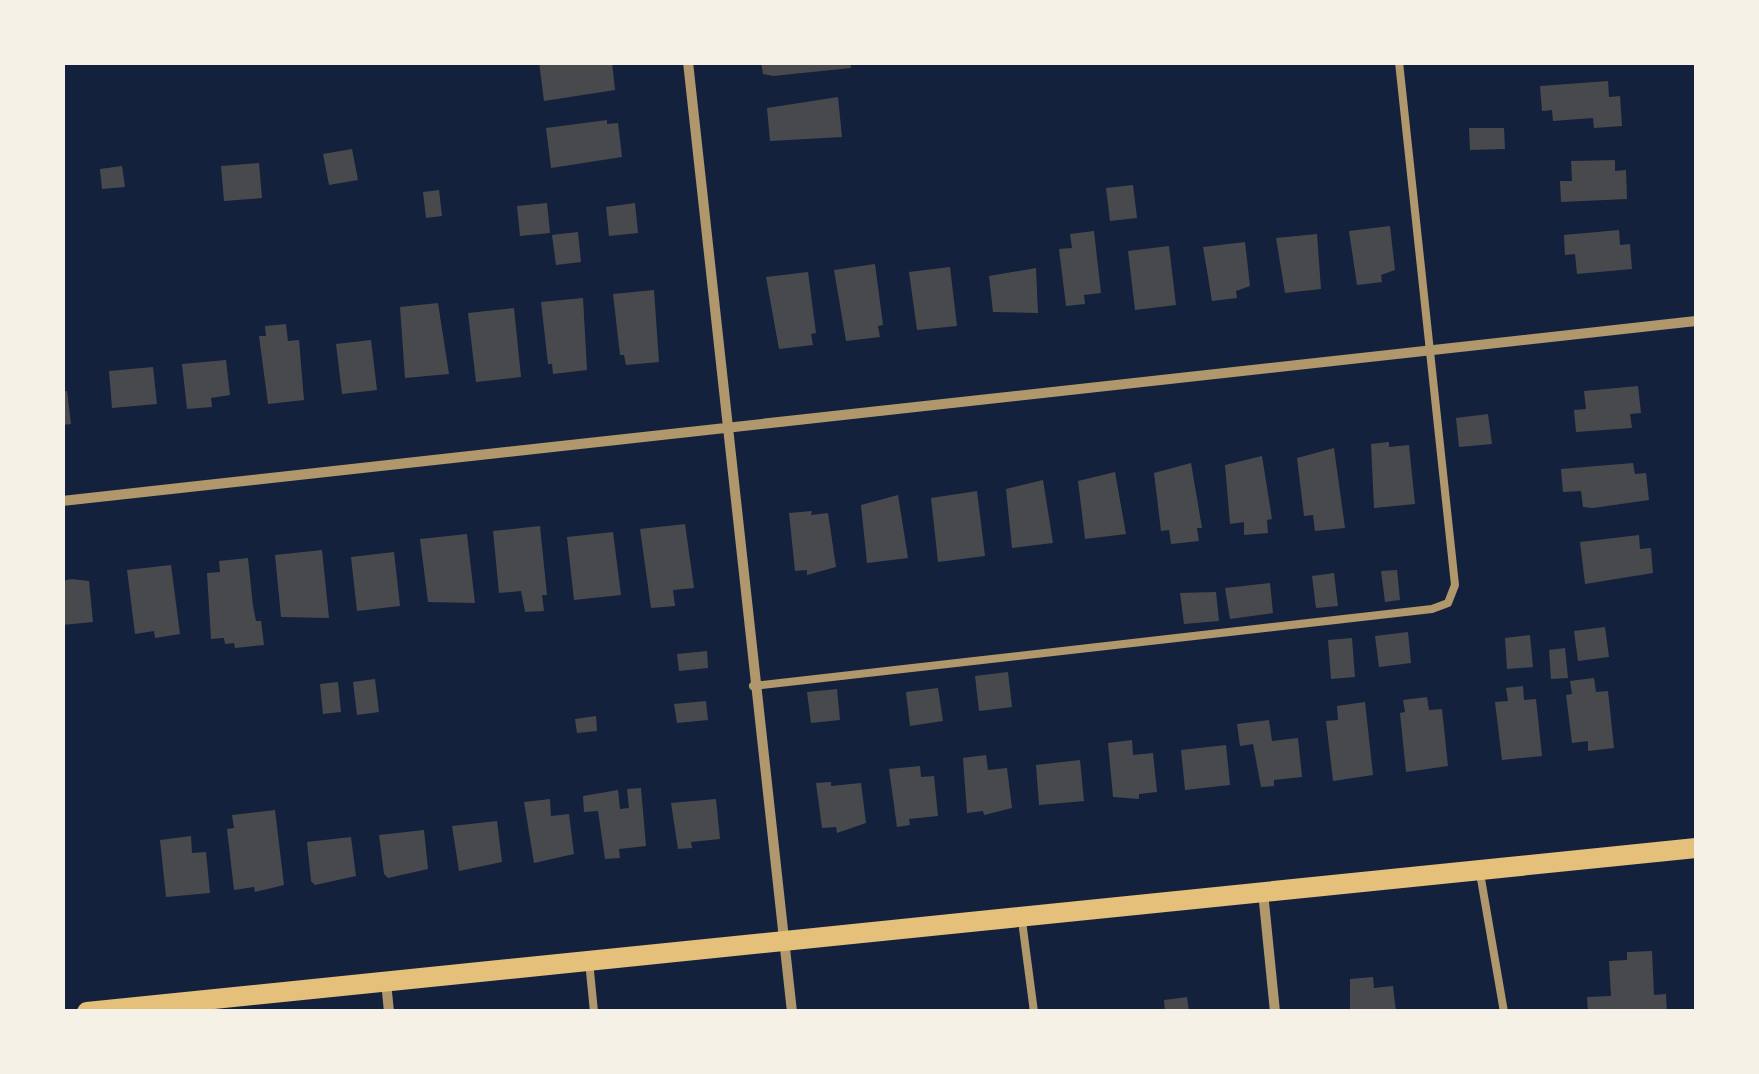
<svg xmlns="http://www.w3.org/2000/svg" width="1759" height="1074" viewBox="0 0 1759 1074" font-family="'Archivo Narrow',sans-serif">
	<rect width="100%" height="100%" fill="#14213d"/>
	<path fill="#48494c" d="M539 62H612L615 90 544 101Z
		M761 62H850L851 68 773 76 763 74Z
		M1608 81 1609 97 1620 96 1622 126 1594 128 1593 118 1553 121 1552 110 1542 111 1540 86Z
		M838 97 842 137 770 141 767 108Z
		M607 120V124L618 123 622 157 551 168 546 128Z
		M1469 128H1504L1505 149 1470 150Z
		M352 149 358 180 329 185 323 154Z
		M1615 160V171L1626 170 1627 199 1561 202 1560 181H1572L1571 161Z
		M259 163 262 198 224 201 221 166Z
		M122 166 125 187 102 189 100 169Z
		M1133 185 1137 218 1110 221 1106 188Z
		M439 190 442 216 426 218 423 192Z
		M547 203 550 233 520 236 517 206Z
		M635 203 638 233 609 236 606 207Z
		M1390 226 1395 270 1381 275 1382 282 1357 285 1349 231Z
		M1619 230 1620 245 1630 244 1632 269 1577 274 1575 254 1565 255 1564 235Z
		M1094 231 1101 293 1084 295 1085 304 1066 306 1059 249 1072 248 1070 234Z
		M578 232 581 262 556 265 552 235Z
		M1317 234 1321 289 1285 293 1276 238Z
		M1245 242 1250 286 1236 291 1237 298 1212 301 1203 247Z
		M1169 246 1176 305 1135 310 1128 251Z
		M875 264 883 325 878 326 880 337 846 341 834 270Z
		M950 267 957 326 917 330 909 272Z
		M1036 268 1038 313 993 312 989 276Z
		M808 272 816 333 811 334 813 345 779 349 766 277Z
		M654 290 659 362 626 365 624 355H620L613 294Z
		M583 298 587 370 553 374 552 364H548L541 302Z
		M438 303 449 374 405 378 400 307Z
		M514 308 521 377 476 382 468 313Z
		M286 324 288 341 299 340 304 400 268 404 259 336H266L265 326Z
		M371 340 377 390 342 394 336 344Z
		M226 360 230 395 211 398 212 407 187 409 182 364Z
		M153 367 157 404 112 408 109 371Z
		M1638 386 1641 413 1630 414 1632 428 1576 432 1574 410 1586 409 1584 391Z
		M67 391 71 424 62 425V392Z
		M1488 414 1492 444 1459 447 1456 418Z
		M1389 442V447L1409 445 1415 504 1374 508 1371 444Z
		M1334 448 1345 528 1315 531 1313 515 1304 516 1297 458Z
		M1262 456 1272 519 1267 520 1268 533 1244 535V522L1230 524 1225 465Z
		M1191 463 1202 528H1197L1199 541 1171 544 1169 530 1161 531 1154 473Z
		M1633 463 1635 474 1646 473 1649 500 1593 508 1583 507 1581 491 1563 492 1561 469Z
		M1115 472 1126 534 1085 539 1078 481Z
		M1043 480 1053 543 1012 548 1006 489Z
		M977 491 985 556 938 562 931 498Z
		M898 495 908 558 867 563 861 505Z
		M812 511 811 515 828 513 836 567 807 575V570L795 571 789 513Z
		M685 524 694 588 673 590 675 606 651 608 640 529Z
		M540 526 547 595H542L544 611 525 612 521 591 499 593 493 531Z
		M613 532 621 595 574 600 567 537Z
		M467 534 475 603 428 602 420 539Z
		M1639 535 1640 549 1651 548 1653 573 1585 584 1580 542Z
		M322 550 329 618 281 617 275 555Z
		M394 552 400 606 357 611 351 557Z
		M248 558 253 606 256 621H261L264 645 235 648 234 643 225 644 224 638 211 639 207 573 220 572 219 561Z
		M171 565 180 634 155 638 154 631 135 634 127 570Z
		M1397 570 1400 600 1385 602 1381 571Z
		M1334 573 1338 606 1316 608 1312 576Z
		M71 579 89 581 93 622 62 625V581Z
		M1270 583 1273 613 1230 619 1225 588Z
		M1216 592 1219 621 1184 624 1180 593Z
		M1605 627 1609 657 1578 661 1574 631Z
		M1408 632 1411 663 1379 667 1375 636Z
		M1530 635 1533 667 1507 669 1505 638Z
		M1352 638 1355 677 1331 679 1328 640Z
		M1565 648 1568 678 1551 679 1549 650Z
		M707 651 708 668 679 671 677 654Z
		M1008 672 1012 707 979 711 975 676Z
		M1594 678 1596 692 1608 691 1614 748 1588 751V741L1572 743 1566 695 1572 694 1570 681Z
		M375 679 379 712 357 715 353 682Z
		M338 682 341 712 323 714 320 684Z
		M1523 686 1524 700 1536 699 1542 756 1502 760 1495 702 1508 701 1506 688Z
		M938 688 943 721 910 726 906 692Z
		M837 689 840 720 811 723 807 692Z
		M1427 697 1429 710 1442 709 1448 766 1406 772 1400 713 1405 712 1403 700Z
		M706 701 708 720 677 723 674 704Z
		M1365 702 1373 775 1333 781 1326 721 1338 720 1337 706Z
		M596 716 597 731 577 733 575 719Z
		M1269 720 1272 741 1298 738 1302 777 1274 780V786L1261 787 1253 744 1240 746 1237 724Z
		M1132 740 1133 755 1153 753 1157 792 1139 794V799L1113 797 1108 743Z
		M1226 745 1230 785 1185 790 1181 750Z
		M986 755 988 770 1007 768 1012 808 984 815 983 811 967 813 963 758Z
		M1080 760 1084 801 1039 805 1036 765Z
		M920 766 921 777 934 776 938 816 909 819 910 825 897 827 889 769Z
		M831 782V786L861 783 866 823 837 833 836 827 822 828 816 783Z
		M641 788 646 846 619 849 620 858 605 859 598 811 584 812 583 796 618 790 620 809 629 808 627 789Z
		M550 799 551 816 569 814 574 854 534 863 524 802Z
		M716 799 720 839 691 842 692 848 678 849 671 803Z
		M275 810 284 885 255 892 254 887 234 890 227 829 234 828 232 815Z
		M497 821 502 862 459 871 452 826Z
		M424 830 428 869 388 878 384 874 379 835Z
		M191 836 192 853 206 852 210 893 166 897 160 840Z
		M351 837 356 876 315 885 311 881 307 842Z
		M1652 951 1654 995 1666 994 1667 1012H1588L1587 997 1611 996 1609 961 1627 960V952Z
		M1373 977 1374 988 1393 986 1396 1012H1350V979Z
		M1187 997 1189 1012H1165L1164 1000Z"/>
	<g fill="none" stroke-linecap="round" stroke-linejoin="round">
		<path stroke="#b1986c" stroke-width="8" d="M753 686 1432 609 1448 603 1455 585 1399 62
			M1480 873 1504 1012
			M1022 921 1034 1012
			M589 961 594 1012"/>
		<path stroke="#b1986c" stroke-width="10" d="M688 62 792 1012
			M62 501 1696 321
			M1263 892 1275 1012
			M386 982 389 1012"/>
		<path stroke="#e5c07b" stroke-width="20" d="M87 1012 1696 848"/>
	</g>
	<rect width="1759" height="1074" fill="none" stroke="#f6f1e7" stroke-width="130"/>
</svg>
